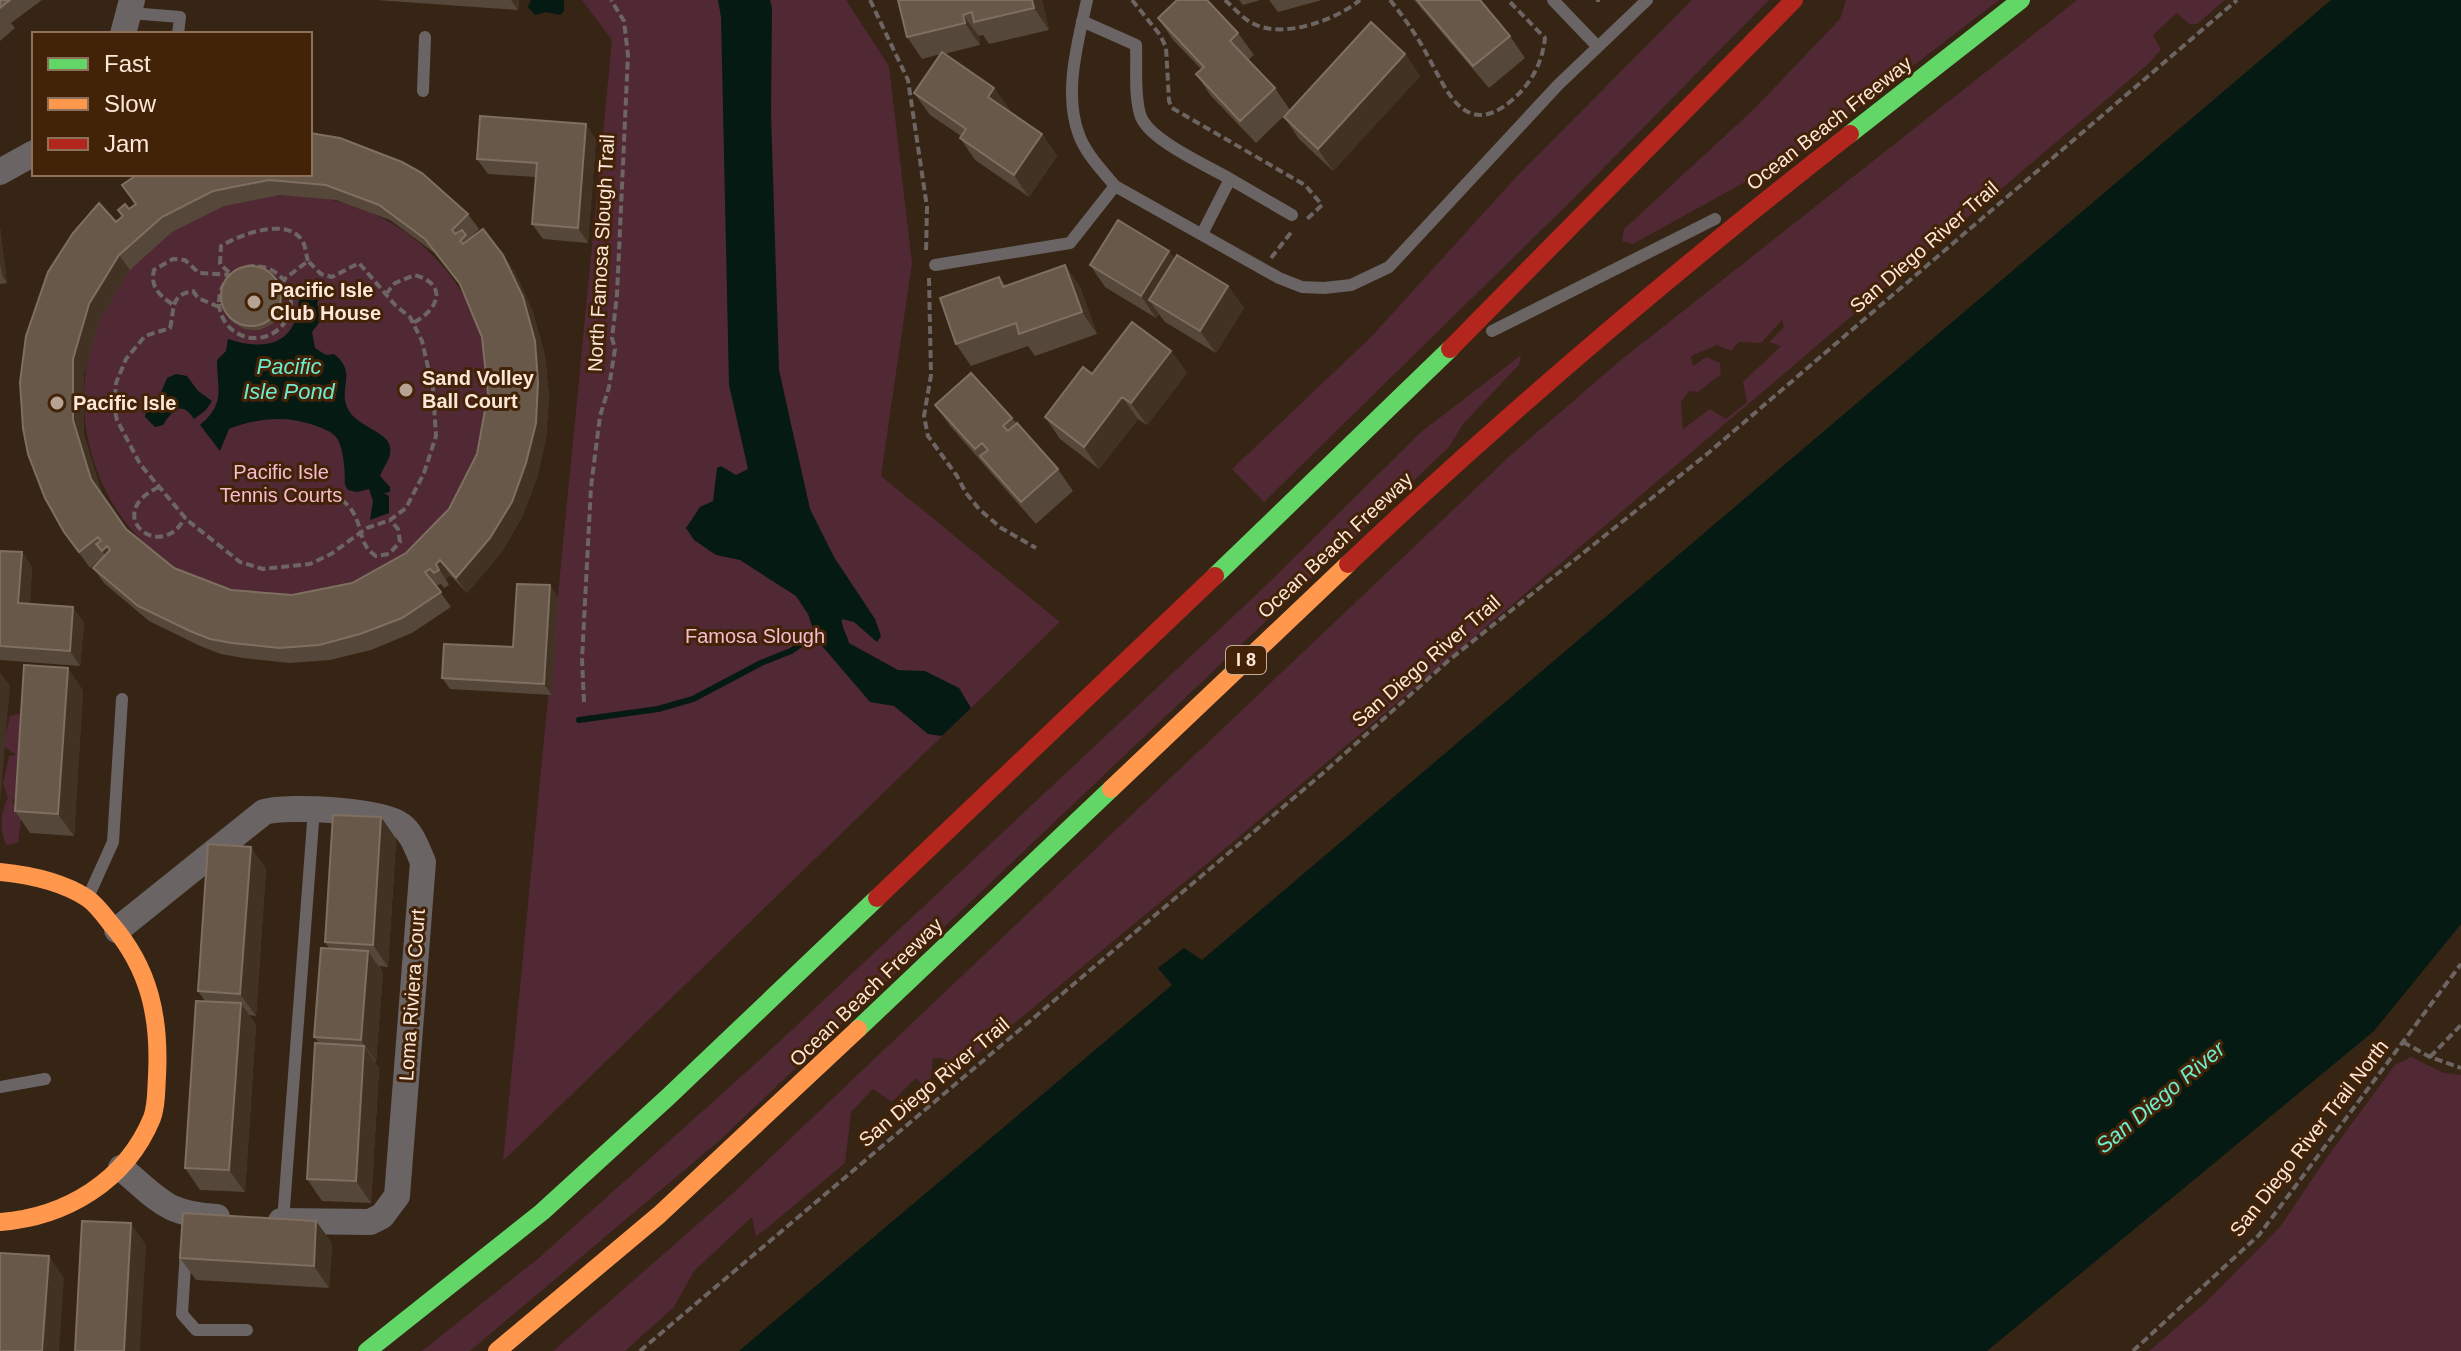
<svg xmlns="http://www.w3.org/2000/svg" width="2461" height="1351" viewBox="0 0 2461 1351" font-family="Arial,sans-serif">
	<rect width="100%" height="100%" fill="#362415"/>
	<path fill="#502935" fill-rule="evenodd" d="M582 0H846L889 66 912 263 881 476 1060 622 503 1161 612 40Z
		M1692 0H1769L1569 203 1264 502 1232 469 1373 335 1517 176Z
		M1846 0H1999L1803 150 1633 244 1622 241 1624 229 1754 109 1840 19Z
		M2077 0H2225L2197 24H2189L2177 13 2153 35 2161 50 2147 65 1233 842 953 1074 944 1071 943 1058H933L930 1085 925 1088 916 1078 892 1102 873 1089 851 1112 845 1163 756 1237 752 1217 694 1271 674 1307 625 1351H553L732 1194 1513 453 1616 364ZM1782 320 1784 327 1769 342 1781 346 1743 382 1747 402 1726 419 1710 409 1683 429 1681 402 1689 391 1698 392 1721 374 1720 363 1706 357 1693 366 1691 356 1717 345 1731 351 1739 342 1761 343Z
		M84 399a204 204 0 1 1 408 0a204 204 0 1 1-408 0Z
		M1521 355 1519 365 1463 424 1449 447 720 1140 470 1351H422L540 1257 765 1055 1256 595 1420 433Z
		M21 713 26 718 22 790 12 801 22 813 18 843 6 845C0 831 0 812 8 798L3 783 9 756 16 755 3 746 10 716Z
		M2411 1057 2444 1073 2461 1075V1351H2149L2205 1303 2280 1227 2325 1160 2395 1065Z"/>
	<path fill="#051a13" d="M531 0H564V11L560 15 546 12 535 15 528 7Z
		M718 0H770L772 8 771 113 779 370 810 509 834 557 875 619 881 636 877 642 854 622 842 619C841 627 847 634 849 643L898 670 925 671 959 688 971 708 942 736 928 734 894 706 870 702 817 640 808 614 796 596 740 560 716 555 694 540 686 528 700 507 713 501 717 468 721 466 736 475 748 469 729 385 721 17Z
		M2331 0H2461V924L2374 1031 1987 1351H739L1172 985 1158 968 1184 948 1202 960Z
		M317 278 324 284 317 304 322 319 312 332 315 348 326 355 334 354C359 374 336 388 349 411 359 427 388 432 390 447 392 458 384 465 380 476L390 487V492L384 493 389 496V513L370 520 373 501 369 489 357 492 348 490 345 485C345 472 344 447 336 437 331 431 321 428 314 425 285 415 257 418 229 429L220 451 200 425C226 403 217 390 217 360L226 351 228 339C270 353 300 342 299 293Z
		M176 374 187 376 198 391 212 401 206 410 194 419C181 400 173 410 163 425L155 427 145 417 147 405 159 397 167 378Z"/>
	<g fill="none" stroke-linecap="round" stroke-linejoin="round">
		<path stroke="#051a13" stroke-width="6" d="M579 720 658 709 693 699 761 663 791 651 820 631"/>
		<path stroke="#6d6562" stroke-width="4" stroke-dasharray="8 4" stroke-linecap="butt" d="M870 0 908 80 927 207 926 254
			M1132 0 1160 35 1166 47 1169 101 1172 108 1305 185 1322 205 1306 220
			M1225 0C1234 8 1243 19 1254 24 1284 39 1336 20 1360 0
			M1390 0C1403 16 1415 33 1425 51 1445 86 1463 141 1511 101 1531 84 1542 64 1545 38L1508 0
			M1596 0H1600
			M1271 258 1293 230
			M219 302a36 36 0 1 1 72 0a36 36 0 1 1-72 0Z
			M929 278 931 375 924 416 928 436 957 476 966 493 979 509 1001 528 1036 548
			M386 294 395 283 415 275C449 285 438 310 413 323
			M172 304C159 295 150 287 154 270L173 259 185 260 199 273 232 275 220 264 221 246C241 234 289 216 303 242 306 248 306 255 308 261
			M219 307 198 298 193 291C169 295 175 310 170 328L145 336 126 359 116 383 114 407 117 420 140 464 187 520 240 562 263 569 310 564 331 554 367 528 390 520 406 508 424 473 436 436 433 389 422 341 410 317 396 306 359 263 332 277 321 274 308 261 283 280
			M159 487C100 514 162 565 185 517
			M342 500C367 520 354 542 376 556L389 554 400 542 398 529 390 520
			M584 702 582 659 591 487 600 416 609 387 615 349 612 338 617 295 628 55 624 21 611 0
			M2403 1042 2430 1057 2461 1068
			M2430 1057 2461 1025
			M640 1351 1322 774 1448 661 1707 454 2237 0
			M2133 1351 2259 1235 2461 964"/>
		<path stroke="#6a6464" stroke-width="12" d="M1087 0C1078 42 1063 93 1079 135 1086 154 1102 170 1115 186L1279 278 1302 287 1324 288 1351 285 1389 267 1558 85 1647 0
			M1553 0 1597 46
			M130 13 180 17 178 34
			M1082 21 1136 45C1137 67 1134 93 1140 114 1146 139 1208 166 1230 179L1202 234
			M423 91 425 37
			M1230 179 1292 215
			M935 265 1070 243 1115 186
			M1492 331 1715 219
			M89 895 113 842 122 699
			M0 1087 45 1079
			M283 1221 314 809
			M186 1250 182 1314 196 1330H247"/>
		<path stroke="#6a6464" stroke-width="26" d="M123 34 132 0
			M0 172 34 153
			M117 930 264 812C289 805 380 810 401 825 413 834 417 849 423 862L397 1196 382 1216 370 1222 281 1221
			M121 1168C160 1200 165 1214 217 1217"/>
		<path stroke="#63d668" stroke-width="18" d="M1850 134 2021 0
			M1215 576 1450 349
			M858 1029 1111 789
			M367 1351 542 1212 668 1097 877 898"/>
		<path stroke="#ff974d" stroke-width="18" d="M1111 789 1348 564
			M0 872C30 875 61 881 87 898 96 904 104 915 111 924 150 969 160 1018 157 1076 156 1090 157 1105 152 1118 126 1181 66 1217 0 1222
			M497 1351 659 1215 858 1029"/>
		<path stroke="#b3261e" stroke-width="18" d="M1450 349 1794 0
			M1348 564C1508 412 1676 270 1850 134
			M877 898 1215 576"/>
	</g>
	<path fill="#554739" fill-rule="evenodd" d="M0 0H42L11 23 15 28 0 41Z
		M376 0H519L518 10Z
		M898 0H1042L1049 30 989 44 983 35 979 36 980 45 944 54 994 88 1010 110 1009 111 1042 134 1057 156 1029 197 975 160 960 138 961 136 930 115 914 93 941 54 922 59 907 37Z
		M1239 0H1260L1243 5Z
		M1269 0H1322L1278 12Z
		M1414 0H1480L1510 36 1525 58 1489 88Z
		M1158 18 1238 33 1254 55 1248 60 1275 88 1290 110 1256 143 1211 96 1196 74 1201 69 1173 40Z
		M1405 54 1420 76 1333 171 1299 139 1284 117Z
		M596 139 588 243 543 239 532 224 536 177 488 174 477 159Z
		M310 174 468 214 479 229 469 239 514 270 533 312 545 356 549 397 546 439 537 478 522 517 501 553 467 593 450 575 446 579 449 585 444 588 441 584 436 586 451 607 412 633 371 650 330 660 290 663 243 658 221 654 200 646 149 621 104 583 93 568 104 556 90 568 64 532 45 498 116 222 135 204 122 185ZM280 195 336 200 390 220 436 254 462 287 482 337 488 394 477 454 449 509 406 553 352 583 292 595 231 590 174 568 126 530 102 494 84 435V374L100 319 130 270 172 232 224 206Z
		M0 228 7 283 0 284Z
		M1169 251 1174 259 1228 286 1244 308 1216 353 1165 322 1159 314 1156 318 1105 287 1090 265Z
		M1065 265 1080 287 1097 334 1035 356 1028 346 971 366 956 344 999 277 1006 286Z
		M277 279 284 291V305L274 323 260 330H252L244 329 231 321 224 311Z
		M1171 351 1187 373 1147 425 1138 419 1099 469 1060 439 1045 417 1092 374Z
		M935 405 1012 418 1058 469 1073 491 1036 524 951 427Z
		M0 551 22 552 32 567 30 604 84 622 80 666 0 660Z
		M558 597 552 695 450 689 442 678 513 647Z
		M83 690 74 836 30 833 15 811Z
		M381 817 396 839 388 967 379 966 383 973 376 1062H374L379 1068 371 1203 322 1201 307 1179 320 1044 314 1037 329 948 325 942Z
		M251 847 266 869 256 1016 249 1015 256 1025 245 1192 200 1190 185 1168 205 1001 198 991Z
		M332 1243 329 1288 196 1280 180 1258Z"/>
	<path fill="#413223" d="M511 0H519L518 10Z
		M1032 0H1042L1049 30 1034 8Z
		M963 15 979 36 980 45 965 23Z
		M1405 54 1420 76 1333 171 1318 149Z
		M994 88 1010 110 1003 119 988 97Z
		M586 124 596 139 588 243 578 228Z
		M1042 134 1057 156 1029 197 1014 175Z
		M0 228 7 283 2 275 0 263Z
		M1169 251 1184 273 1149 300 1159 314 1156 318 1141 296Z
		M119 255 130 270 100 319 84 374V435L102 494 91 479 73 420V359L89 304Z
		M503 255 514 270 533 312 545 356 549 397 546 439 537 478 522 517 501 553 467 593 456 578 538 382Z
		M1065 265 1080 287 1097 334 1082 312Z
		M277 279 284 291V305L274 323 271 319Z
		M1228 286 1244 308 1216 353 1200 331Z
		M1171 351 1187 373 1147 425 1131 403Z
		M1122 397 1138 419 1099 469 1084 447Z
		M107 546 117 561 113 566 102 551Z
		M22 552 32 567 29 618 18 603Z
		M440 560 450 575 446 579 449 585 436 564Z
		M550 585 558 597 552 695 544 684Z
		M73 607 84 622 80 666 70 651Z
		M68 668 83 690 74 836 58 814Z
		M0 672 10 686 0 804Z
		M381 817 396 839 388 967 373 945Z
		M251 847 266 869 256 1016 240 994Z
		M368 951 383 973 376 1062 361 1040Z
		M241 1003 256 1025 245 1192 229 1170Z
		M364 1046 379 1068 371 1203 356 1181Z
		M316 1221 332 1243 329 1288 314 1266Z
		M131 1223 146 1245 140 1351H124Z
		M49 1256 64 1278 59 1351H42Z"/>
	<path fill="#67584a" stroke="#7e6f60" stroke-width="2" fill-rule="evenodd" d="M0 0H10L0 8Z
		M898 0H1032L1034 8 974 22 972 12 963 15 965 23 907 37Z
		M1177 0H1207L1238 33 1230 41 1275 88 1240 121 1196 74 1204 67 1158 18Z
		M1417 0H1480L1510 36 1473 66Z
		M1371 22 1405 54 1318 149 1284 117Z
		M942 52 994 88 988 97 1042 134 1014 175 960 138 966 129 914 93Z
		M480 116 586 124 578 228 532 224 537 163 477 159Z
		M310 133 340 138 402 162 422 173 468 214 452 230 455 234 462 230 466 235 460 241 463 244 483 229 503 255 523 297 535 341 538 382 536 423 526 463 512 502 490 538 456 578 440 560 436 564 439 570 434 573 430 569 425 572 441 592 402 618 360 634 319 645 279 648 232 643 210 639 190 631 138 606 93 568 110 550 107 546 102 551 96 544 101 541 98 537 79 552 64 532 45 498 28 454 23 428 20 382 26 336 48 272 73 233 99 203 116 222 123 216 118 210 125 204 129 209 136 204 122 185 138 174H310ZM269 180 326 185 379 205 425 239 460 284 482 337 488 394 477 454 449 509 406 553 352 583 292 595 231 590 174 568 126 529 91 479 73 420V359L89 304 119 255 162 217 213 191Z
		M1118 220 1169 251 1141 296 1090 265Z
		M1177 255 1228 286 1200 331 1149 300Z
		M1065 265 1082 312 1019 334 1016 323 956 344 940 298 999 277 1003 287Z
		M221 296a30 30 0 1 1 60 0a30 30 0 1 1-60 0Z
		M1132 322 1171 351 1131 403 1122 397 1084 447 1045 417 1083 367 1092 374Z
		M971 373 1012 418 1003 426 1008 431 1017 423 1058 469 1021 502 980 456 988 450 982 443 975 449 935 405Z
		M0 551 22 552 18 603 73 607 70 651 0 646Z
		M517 584 550 585 544 684 442 678 444 644 513 647Z
		M24 665 68 668 58 814 15 811Z
		M333 815 381 817 373 945 325 942Z
		M208 844 251 847 240 994 198 991Z
		M321 948 368 951 361 1040 314 1037Z
		M196 1001 241 1003 229 1170 185 1168Z
		M315 1043 364 1046 356 1181 307 1179Z
		M183 1213 316 1221 314 1266 180 1258Z
		M82 1221 131 1223 124 1351H75Z
		M0 1253 49 1256 42 1351H0Z"/>
	<g fill="#b7a394" stroke="#432307" stroke-width="3">
		<circle cx="254" cy="302" r="8"/>
		<circle cx="406" cy="390" r="8"/>
		<circle cx="57" cy="403" r="8"/>
	</g>
	<g text-anchor="middle" stroke-width="6" stroke-linejoin="round" paint-order="stroke">
		<rect fill="#432307" stroke="#c5ac99" stroke-width="2" x="1226" y="646" width="40" height="28" rx="6"/>
		<g font-size="18" font-weight="bold" fill="#fde7d8">
			<text x="1246" y="666">I 8</text>
		</g>
		<g font-size="20" fill="#fde7d8" stroke="#432307">
			<text transform="translate(1829 123) rotate(-38)" y="7">Ocean Beach Freeway</text>
			<text transform="translate(1924 247) rotate(-41)" y="7">San Diego River Trail</text>
			<text transform="translate(601 253) rotate(-87)" y="7">North Famosa Slough Trail</text>
			<text transform="translate(1335 545) rotate(-43)" y="7">Ocean Beach Freeway</text>
			<text transform="translate(1426 661) rotate(-41)" y="7">San Diego River Trail</text>
			<text transform="translate(866 992) rotate(-44)" y="7">Ocean Beach Freeway</text>
			<text transform="translate(412 995) rotate(-86)" y="7">Loma Riviera Court</text>
			<text transform="translate(934 1082) rotate(-40)" y="7">San Diego River Trail</text>
			<text transform="translate(2309 1138) rotate(-52)" y="7">San Diego River Trail North</text>
		</g>
		<g font-size="20" font-weight="bold" fill="#fde7d8" stroke="#432307" text-anchor="start">
			<text x="270" y="297">Pacific Isle<tspan x="270" dy="23">Club House</tspan></text>
			<text x="422" y="385">Sand Volley<tspan x="422" dy="23">Ball Court</tspan></text>
			<text x="73" y="410">Pacific Isle</text>
		</g>
		<g font-size="20" fill="#f7bcd0" stroke="#432307">
			<text x="281" y="479">Pacific Isle<tspan x="281" dy="23">Tennis Courts</tspan></text>
			<text x="755" y="643">Famosa Slough</text>
		</g>
		<g font-size="22" font-style="italic" fill="#6eecd0" stroke="#432307">
			<text x="289" y="374">Pacific<tspan x="289" dy="25">Isle Pond</tspan></text>
			<text transform="translate(2160 1097) rotate(-40)" y="8">San Diego River</text>
		</g>
	</g>
	<rect x="32" y="32" width="280" height="144" fill="#432307" stroke="#8d715b" stroke-width="2"/>
	<rect x="48" y="58" width="40" height="12" fill="#63d668" stroke="#8d715b" stroke-width="2"/>
	<text x="104" y="72" font-size="24" fill="#fde7d8">Fast</text>
	<rect x="48" y="98" width="40" height="12" fill="#ff974d" stroke="#8d715b" stroke-width="2"/>
	<text x="104" y="112" font-size="24" fill="#fde7d8">Slow</text>
	<rect x="48" y="138" width="40" height="12" fill="#b3261e" stroke="#8d715b" stroke-width="2"/>
	<text x="104" y="152" font-size="24" fill="#fde7d8">Jam</text>
</svg>
